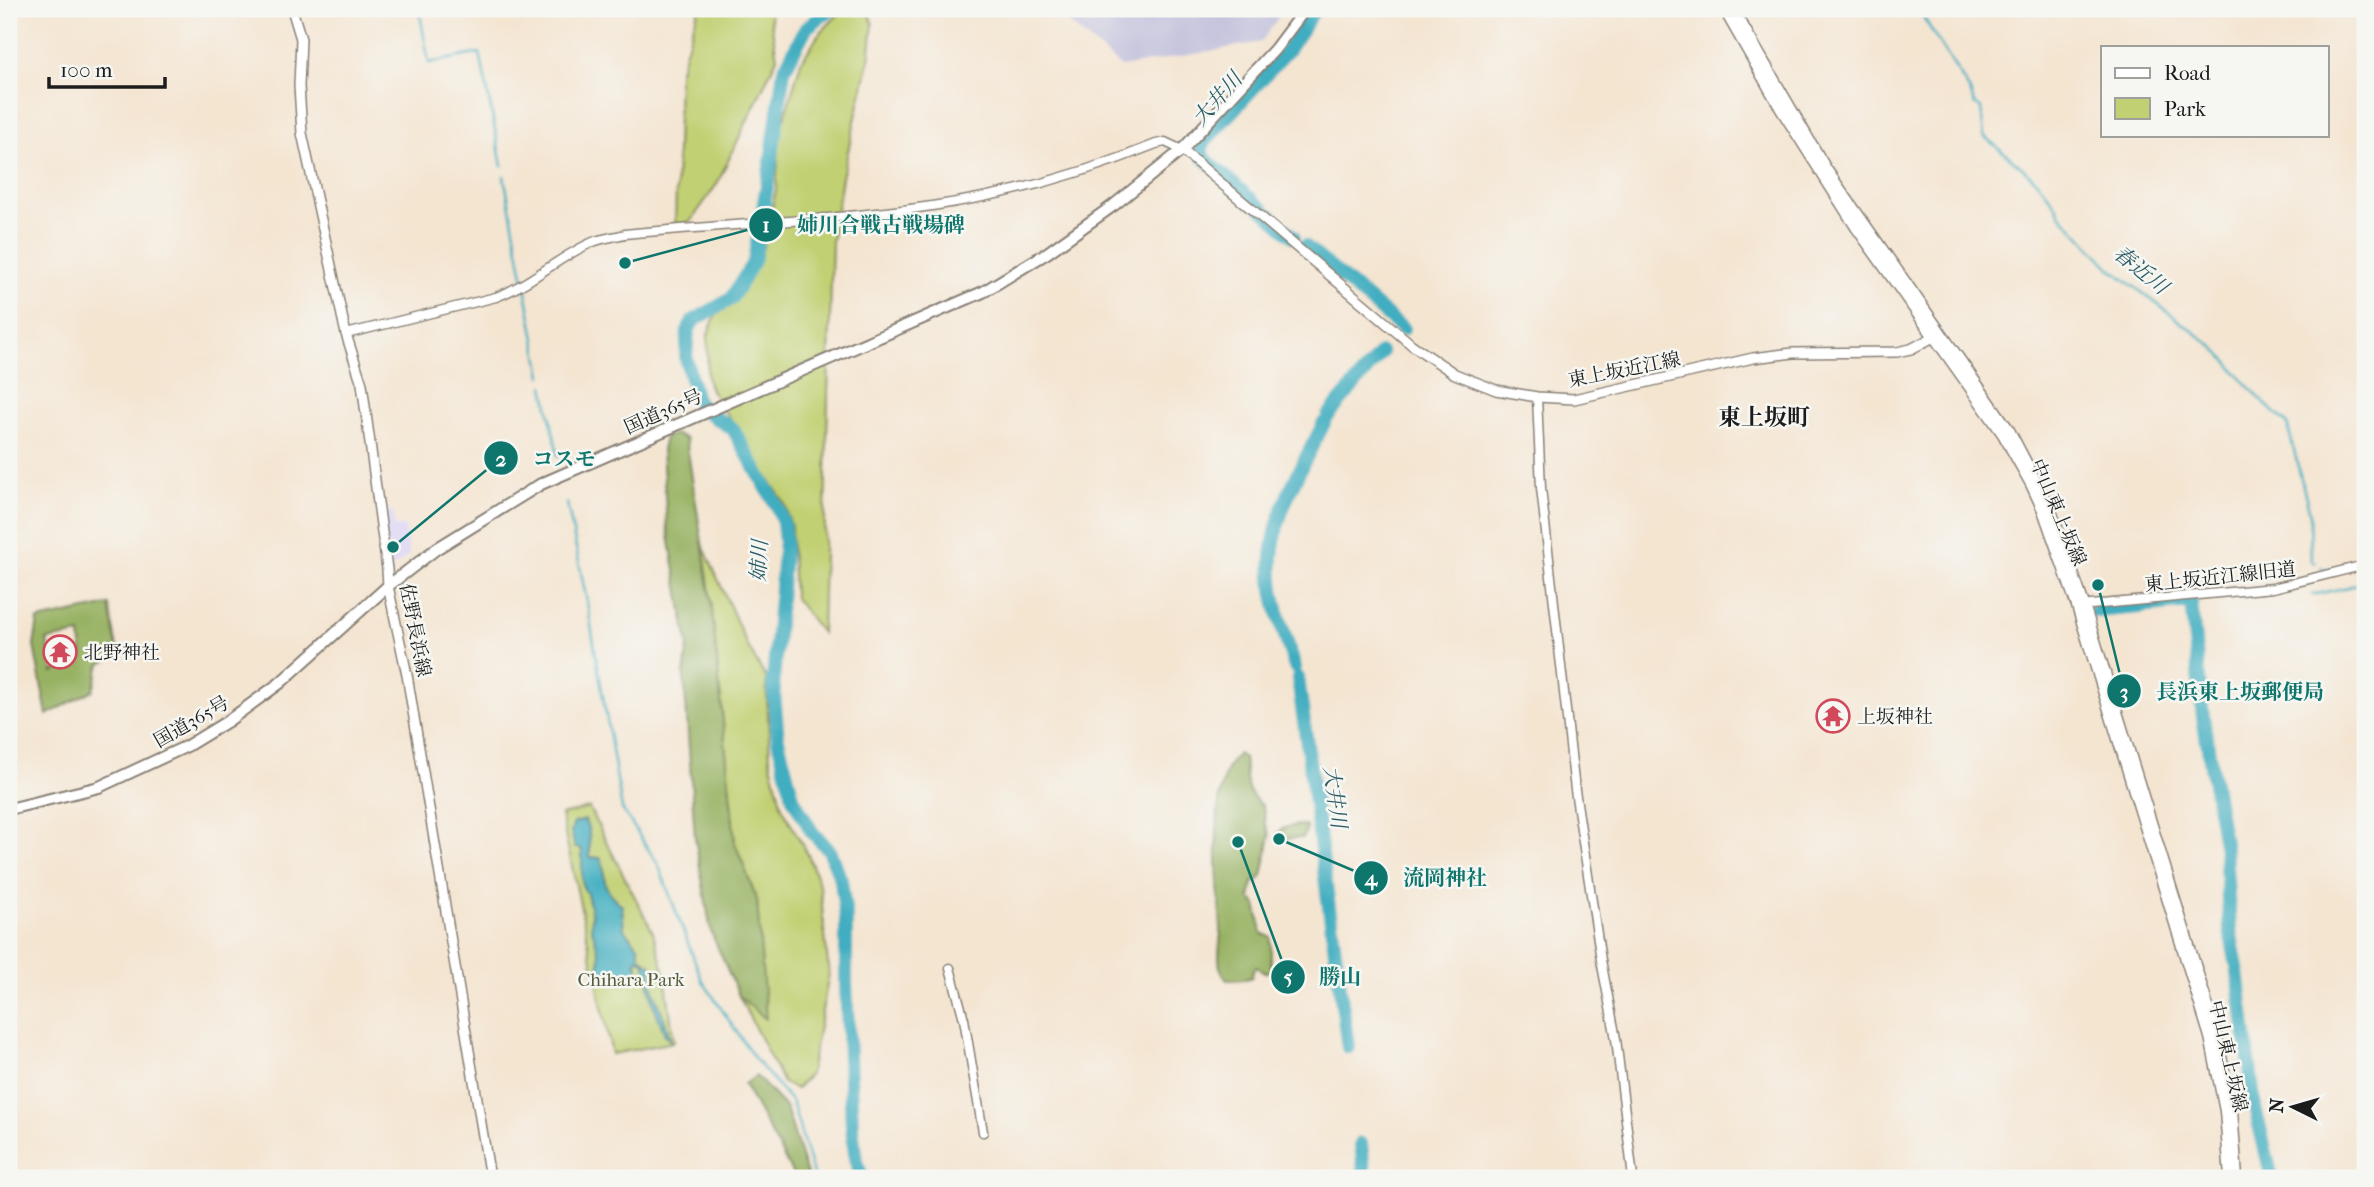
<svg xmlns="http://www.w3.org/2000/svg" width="2374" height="1187" viewBox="0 0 2374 1187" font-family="'IM FELL French Canon','Noto Serif JP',serif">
	<rect width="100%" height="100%" fill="#f6f6f2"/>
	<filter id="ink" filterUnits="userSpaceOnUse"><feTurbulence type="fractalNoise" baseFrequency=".0143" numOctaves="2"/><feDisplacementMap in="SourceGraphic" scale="14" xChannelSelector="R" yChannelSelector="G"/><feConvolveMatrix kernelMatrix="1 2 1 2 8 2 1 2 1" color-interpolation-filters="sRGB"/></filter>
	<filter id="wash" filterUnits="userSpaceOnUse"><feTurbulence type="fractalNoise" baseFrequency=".00686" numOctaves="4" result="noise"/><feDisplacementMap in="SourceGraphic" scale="28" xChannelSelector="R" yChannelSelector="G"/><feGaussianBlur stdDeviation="1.57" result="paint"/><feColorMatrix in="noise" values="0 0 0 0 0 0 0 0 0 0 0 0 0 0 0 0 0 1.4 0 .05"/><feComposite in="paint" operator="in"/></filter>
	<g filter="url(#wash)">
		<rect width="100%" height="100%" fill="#f4e5d1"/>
		<path fill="#ddd5f6" d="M393 511 395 527 405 526 409 555 391 569 383 512Z"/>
		<path fill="#c2c1dc" d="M1053 9H1284L1261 42 1121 67Z"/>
		<path fill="#c1d072" stroke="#6e7647" stroke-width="2" d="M699 9H769L777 58 717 184 691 221 675 227 679 73Z
			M844 9H867L873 24 869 61 842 177 832 242 822 633 794 597 791 527 785 504 711 390 707 379 708 334 717 312 738 298 761 255 776 190 780 132 801 62 819 34Z
			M703 545 746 643 766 678 770 760 782 807 808 855 820 887 829 974 810 1074 796 1089 783 1083 739 996 765 1018 757 900 735 843 711 600Z
			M589 808 653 932 665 974 674 1042 612 1054 561 815Z"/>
		<path fill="#98b264" stroke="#5a6740" stroke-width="2" fill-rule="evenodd" d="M676 434 686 439 711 600 735 843 757 900 766 1019 739 996 711 932 695 838 684 675 688 645 667 525 662 450 665 437Z
			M109 605 118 653 100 665 93 690 47 715 34 646 38 620ZM80 634 83 658 64 665 53 672 47 640Z
			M1238 754 1244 758C1247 783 1243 790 1263 806L1265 822 1270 836 1262 876 1258 881 1253 882 1250 898 1256 904 1262 934 1271 937V972H1263L1256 967 1253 971 1252 977C1246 980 1236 979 1228 980 1224 976 1221 973 1220 967 1217 956 1221 941 1221 929 1219 890 1206 780 1238 754Z
			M1304 825 1307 828 1303 838 1276 839C1279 825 1291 826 1304 825Z
			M756 1076 786 1108 808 1178H795L744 1084Z"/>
		<path fill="#41adc0" stroke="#2e646e" stroke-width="2" d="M585 820 589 831 590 857 600 858 603 864 605 884 610 894 622 906 624 929 639 947V956L652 966C646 986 668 1018 670 1041L665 1035 653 1003 644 961 637 959 635 963 638 965 637 977 627 983 604 979 599 969 600 955 591 927 592 916 587 894 582 885V851L580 848H575L571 832 574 823Z"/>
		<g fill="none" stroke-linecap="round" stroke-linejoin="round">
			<path stroke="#41adc0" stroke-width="2.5" d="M419 9 429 63 480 53 502 166
				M1918 9 1970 91 1974 104 1981 108 1984 136C2011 160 2044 180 2060 214L2111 269 2214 347 2265 404 2287 423 2310 514 2311 561 2315 563
				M504 176 542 376
				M544 386 558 456
				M567 503 587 602 622 809 658 864 702 980 755 1059 792 1102 814 1178
				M2321 567 2328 570 2365 560
				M2313 595 2365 583"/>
			<path stroke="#41adc0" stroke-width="14" d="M831 9 806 28 784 70 771 162 754 261 731 299 693 321 688 331 686 358 695 397 702 409 733 429 777 506 783 523 785 541 773 681 778 740 793 798 812 832 829 850 841 880 846 918V983L852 1127 856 1162 863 1178
				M1293 236 1203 157 1201 149 1205 141 1287 51 1315 9
				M1305 246 1403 329
				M1328 416 1381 353
				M2096 611 2191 602 2203 717 2225 850 2230 930 2237 967
				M1295 667C1287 641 1277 615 1273 589 1264 527 1297 476 1324 423
				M1298 678 1348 1047
				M2238 972 2255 1108 2272 1178
				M1361 1144 1364 1169"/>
		</g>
	</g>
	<g filter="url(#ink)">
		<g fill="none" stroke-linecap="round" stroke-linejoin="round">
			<defs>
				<path id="tertiary" d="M346 334 496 297C531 284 558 257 593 242 602 238 614 237 625 234 727 224 830 221 932 206 1008 195 1085 173 1156 144L1165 142 1182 150
					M1537 397 1541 488 1575 790 1601 960 1616 1039 1633 1178
					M2080 606 2273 588 2365 565
					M950 968 964 1019 983 1132"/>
				<path id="secondary" d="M292 9 301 39 299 86 302 133 346 334 362 384 387 569 388 586 407 675 490 1178
					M1182 150 1412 345 1455 374 1496 390 1537 397 1574 399 1753 358 1793 353 1897 352 1911 349 1939 334"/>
				<path id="primary" d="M1724 9 1781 109 1856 227 2003 434 2031 484 2043 510 2077 606 2210 1037 2225 1111 2230 1178
					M1733 9 1826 169 2009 430 2050 508 2084 605 2217 1036 2232 1111 2237 1178"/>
				<path id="trunk" d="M9 809 99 787 187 746 228 721 280 683 388 586 436 549 541 484 983 292 1047 253 1114 205 1182 150 1275 49 1305 9"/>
			</defs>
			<use href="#tertiary" stroke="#888076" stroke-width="11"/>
			<use href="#secondary" stroke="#888076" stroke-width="12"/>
			<use href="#primary" stroke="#888076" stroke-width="13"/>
			<use href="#trunk" stroke="#888076" stroke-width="14"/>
			<use href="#tertiary" stroke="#fff" stroke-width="8"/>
			<use href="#secondary" stroke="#fff" stroke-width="9"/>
			<use href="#primary" stroke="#fff" stroke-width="10"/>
			<use href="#trunk" stroke="#fff" stroke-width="10"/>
		</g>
	</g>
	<defs>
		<symbol id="temple-ring" viewBox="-11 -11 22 22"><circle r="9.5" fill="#f6f6f2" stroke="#d1495b" stroke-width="1.5"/><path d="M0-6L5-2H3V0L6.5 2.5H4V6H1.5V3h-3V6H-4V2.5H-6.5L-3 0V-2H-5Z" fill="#d1495b"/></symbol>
	</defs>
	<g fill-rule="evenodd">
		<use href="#temple-ring" x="41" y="633" width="38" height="38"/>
		<use href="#temple-ring" x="1814" y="697" width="38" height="38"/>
	</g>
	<g text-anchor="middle" stroke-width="5" stroke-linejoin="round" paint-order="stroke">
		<g font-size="19" fill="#1c1c1c" stroke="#f6f6f2">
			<text transform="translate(1624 369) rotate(-11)" y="7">東上坂近江線</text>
			<text transform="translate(663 411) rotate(-24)" y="7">国道365号</text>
			<text transform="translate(2059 512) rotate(67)" y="7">中山東上坂線</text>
			<text transform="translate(2220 576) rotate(-6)" y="7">東上坂近江線旧道</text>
			<text transform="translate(416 630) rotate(79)" y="7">佐野長浜線</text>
			<text transform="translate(191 721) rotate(-30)" y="7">国道365号</text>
			<text transform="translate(2229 1056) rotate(77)" y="7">中山東上坂線</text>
		</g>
		<g font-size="19" fill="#1c1c1c" stroke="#f6f6f2" text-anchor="start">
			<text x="84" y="659">北野神社</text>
			<text x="1857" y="723">上坂神社</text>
		</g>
		<g font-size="19" fill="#565b3a" stroke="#f6f6f2">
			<text x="631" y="986">Chihara Park</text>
		</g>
		<g font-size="21" font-style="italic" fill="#2d5d66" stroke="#f6f6f2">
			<text transform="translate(1217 99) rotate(-49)" y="7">大井川</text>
			<text transform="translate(2141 270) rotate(39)" y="7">春近川</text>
			<text transform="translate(759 561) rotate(-87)" y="7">姉川</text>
			<text transform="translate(1335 797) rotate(82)" y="7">大井川</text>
		</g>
		<g font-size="23" font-weight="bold" fill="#1c1c1c" stroke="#f6f6f2">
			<text x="1764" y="425">東上坂町</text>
		</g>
	</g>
	<path fill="none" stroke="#0f766e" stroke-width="2.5" d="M625 263L766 225M393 547L501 458M2098 585L2124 691M1279 839L1371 878M1238 842L1288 977"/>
	<g fill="#0f766e" stroke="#f6f6f2" stroke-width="2.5">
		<circle cx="625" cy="263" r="7"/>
		<circle cx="393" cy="547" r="7"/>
		<circle cx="2098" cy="585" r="7"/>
		<circle cx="1279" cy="839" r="7"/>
		<circle cx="1238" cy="842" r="7"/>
		<circle cx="766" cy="225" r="18"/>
		<circle cx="501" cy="458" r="18"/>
		<circle cx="2124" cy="691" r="18"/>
		<circle cx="1371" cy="878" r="18"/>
		<circle cx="1288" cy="977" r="18"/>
	</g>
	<g font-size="21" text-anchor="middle" font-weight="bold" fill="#fff">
		<text x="766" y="232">1</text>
		<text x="501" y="466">2</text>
		<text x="2124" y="699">3</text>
		<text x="1371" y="885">4</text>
		<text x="1288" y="984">5</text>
	</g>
	<g font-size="21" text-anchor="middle" font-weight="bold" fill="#0f766e" stroke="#f6f6f2" stroke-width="5" stroke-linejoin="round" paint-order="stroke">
		<text x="881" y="232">姉川合戦古戦場碑</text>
		<text x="564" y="466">コスモ</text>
		<text x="2240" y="699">長浜東上坂郵便局</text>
		<text x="1445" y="885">流岡神社</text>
		<text x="1340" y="984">勝山</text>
	</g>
	<rect width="2374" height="1187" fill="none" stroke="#f6f6f2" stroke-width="35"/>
	<rect x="2101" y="46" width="228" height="91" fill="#f6f6f2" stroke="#9f9f9c" stroke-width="2"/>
	<rect x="2115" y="68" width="35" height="10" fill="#ffffff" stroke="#9f9f9c" stroke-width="2"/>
	<text x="2164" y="80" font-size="21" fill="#1c1c1c">Road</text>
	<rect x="2115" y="98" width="35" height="21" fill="#c1d072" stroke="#9f9f9c" stroke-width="2"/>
	<text x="2164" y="116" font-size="21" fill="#1c1c1c">Park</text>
	<g transform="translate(2293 1107) rotate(275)" stroke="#f6f6f2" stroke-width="5" paint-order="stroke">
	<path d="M0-5L12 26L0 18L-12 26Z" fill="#1c1c1c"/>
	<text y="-10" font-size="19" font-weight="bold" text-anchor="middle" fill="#1c1c1c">N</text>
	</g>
	<path d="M49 77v10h116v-10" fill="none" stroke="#1c1c1c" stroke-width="3.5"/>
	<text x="60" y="77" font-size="21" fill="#1c1c1c" stroke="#f6f6f2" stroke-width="5" paint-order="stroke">100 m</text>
</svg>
